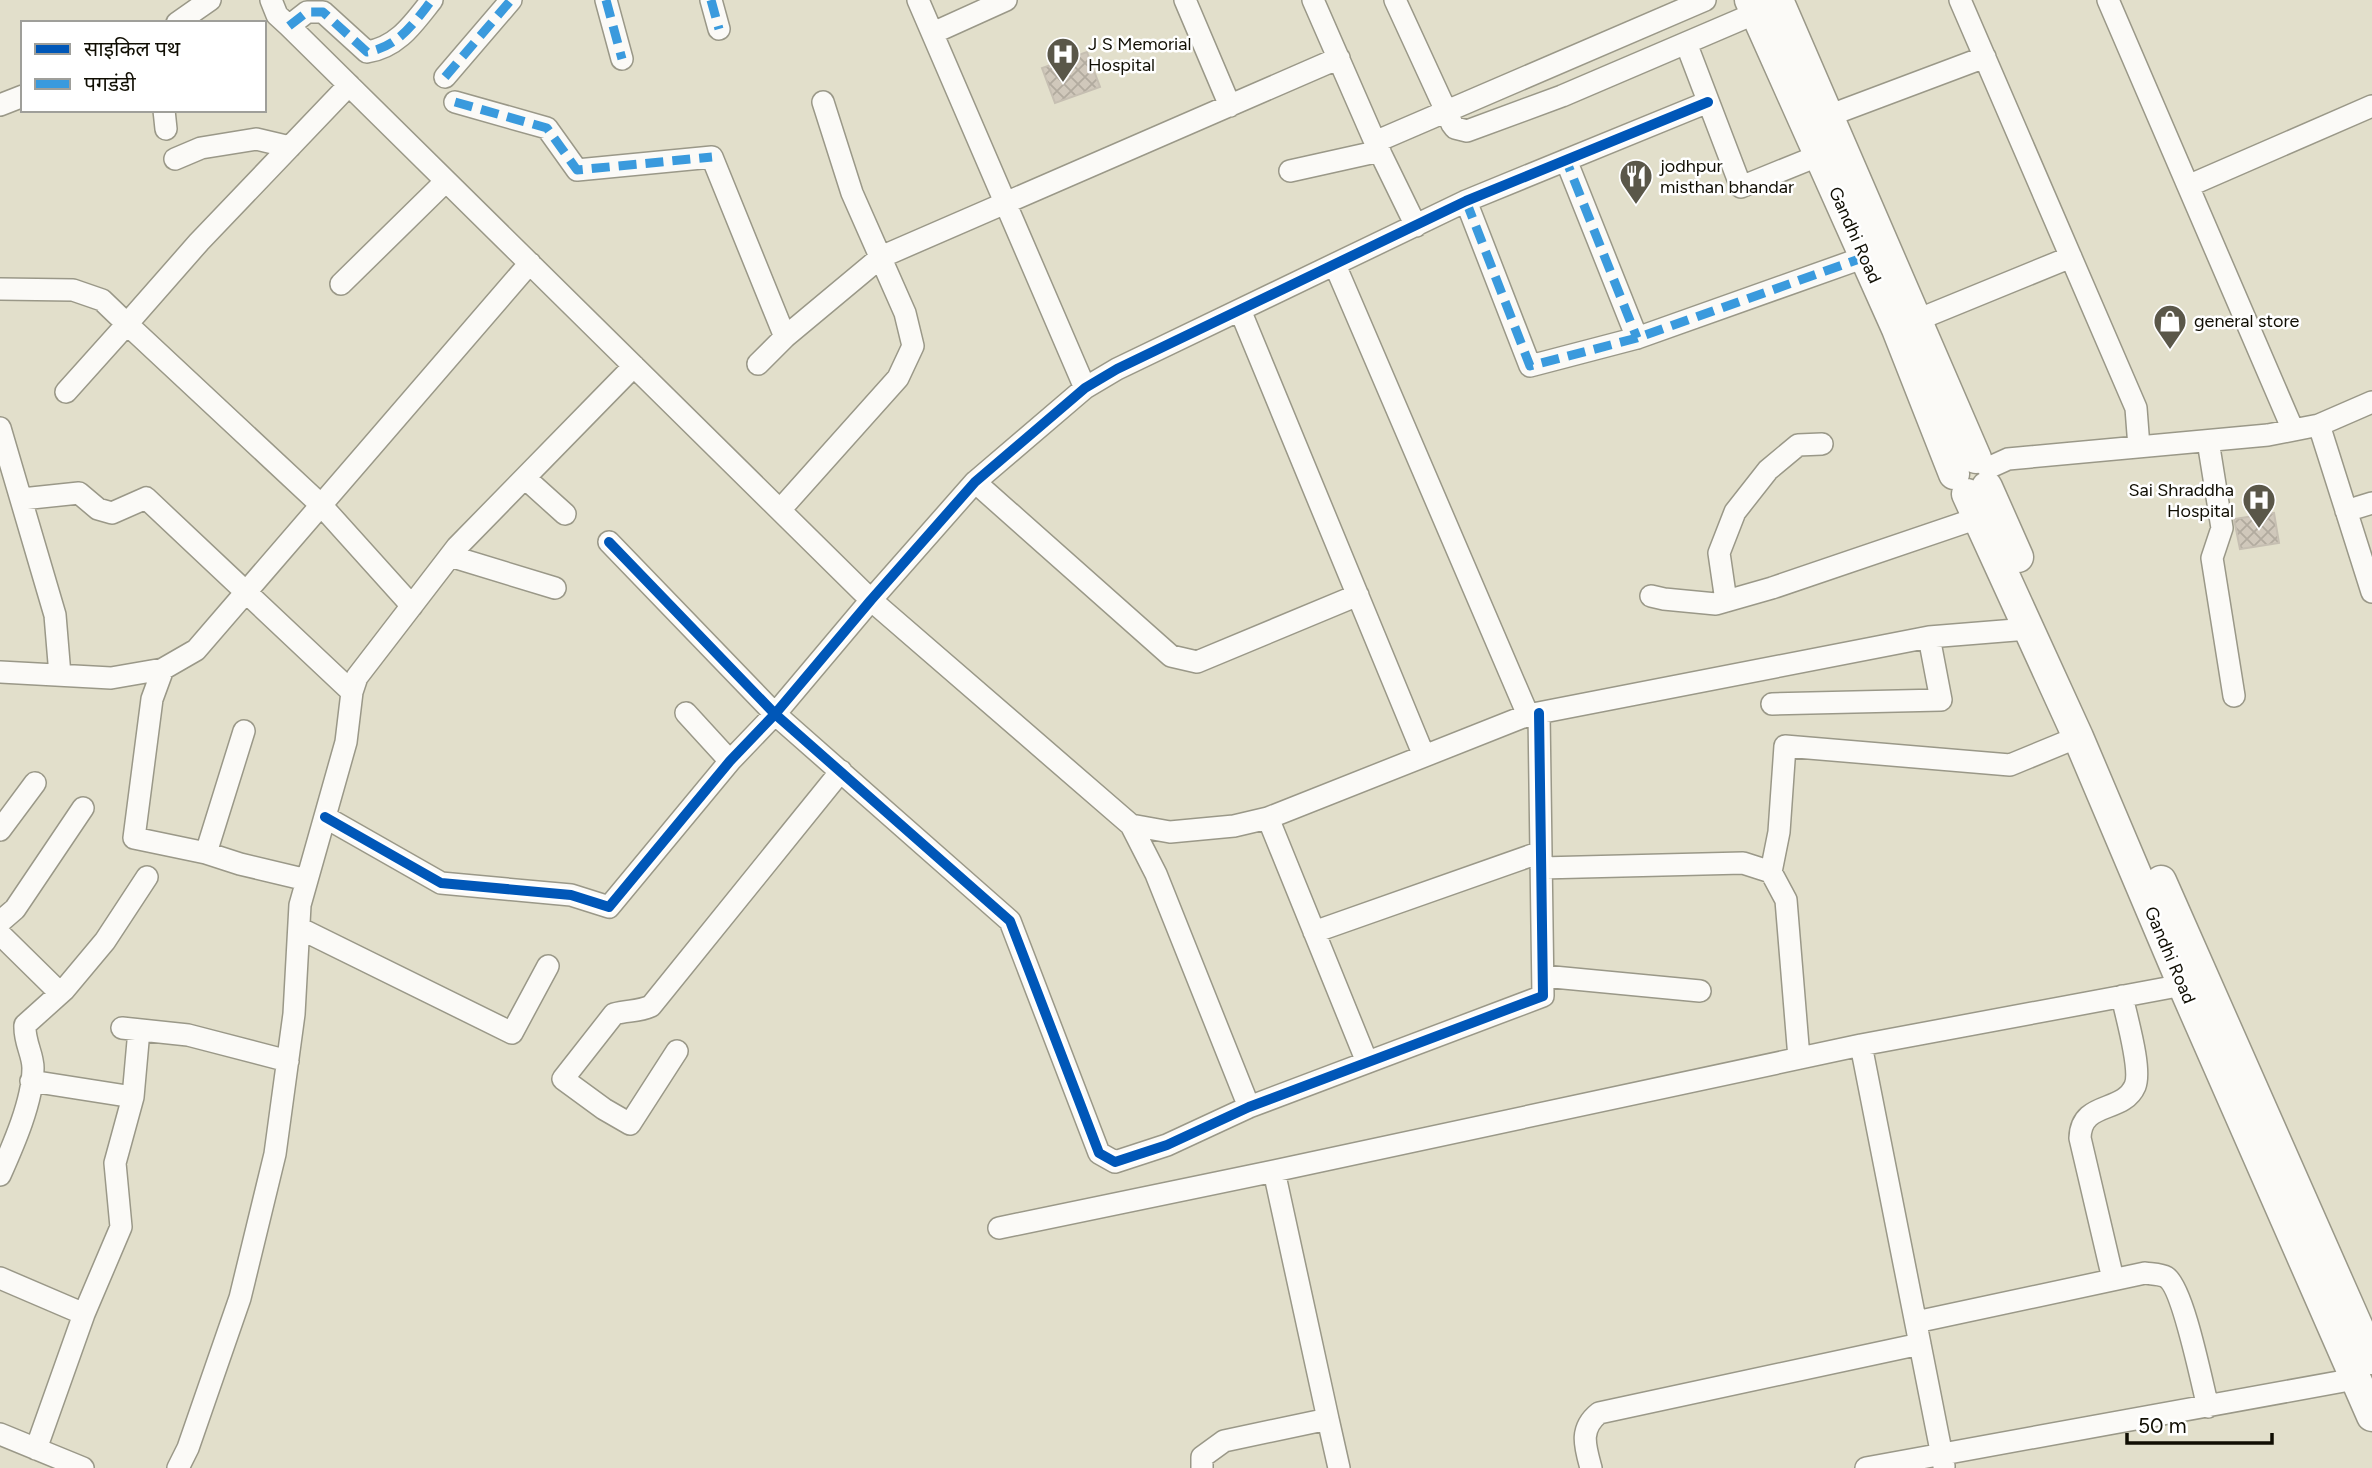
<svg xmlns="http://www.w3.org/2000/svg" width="2372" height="1468" viewBox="0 0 2372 1468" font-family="Figtree,'Noto Sans Devanagari',sans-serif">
	<defs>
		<pattern id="building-cross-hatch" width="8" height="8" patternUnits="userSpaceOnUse" patternTransform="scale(1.75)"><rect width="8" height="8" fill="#d0c8bb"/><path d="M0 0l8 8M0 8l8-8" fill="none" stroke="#b2ab9f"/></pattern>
	</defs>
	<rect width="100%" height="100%" fill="#e2dfcb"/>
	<path fill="url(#building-cross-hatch)" stroke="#c6bfb2" stroke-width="2" d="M1087 52 1100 87 1055 103 1042 68Z
		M2274 513 2279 543 2240 549 2234 519Z"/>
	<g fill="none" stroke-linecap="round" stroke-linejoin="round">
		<defs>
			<path id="minor" d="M271 0 277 15 289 26 871 600 1131 825 1156 874 1249 1107
				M606 0 622 59
				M711 0 719 29
				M918 0 1085 388
				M1185 0 1230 106
				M1313 0 1375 142 1416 226
				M1395 0 1452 124 1455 128 1467 131 1562 96 1756 13
				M1960 0 2136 408 2139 447
				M2108 0 2293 430
				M177 23 210 0
				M289 26 307 12H323L367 52C398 47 413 24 432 0
				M933 33 1006 0
				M1686 43 1741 187 1820 155
				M445 77 511 0
				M349 85 199 242 127 324 321 505 412 606
				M455 102 547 128 577 170 712 157 785 337
				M0 105 23 96
				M164 110 166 129
				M1828 116 1985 57
				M1375 142 1705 0
				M175 159 201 148 256 139 290 147
				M1566 160 1637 338
				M1290 171 1380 151
				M2188 186 2372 106
				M1466 201 1530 366 1637 338 1865 257
				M1335 265 1528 715
				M341 284 446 181
				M0 289 73 290 102 300 127 324 66 392
				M1240 310 1424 756
				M1917 320 2071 257
				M758 364 785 337 881 257 1339 58
				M2319 425 2372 592
				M0 428 55 615 60 675
				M2208 441 2222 528 2212 558 2234 696
				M1988 468 2008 459 2268 435 2319 425 2372 402
				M525 478 565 514
				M975 482 1171 656 1197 662 1358 595
				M22 499 79 493 98 509 112 513 146 498 352 692 346 742 300 905 294 1014 275 1154 240 1298 188 1448 178 1468
				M780 510 898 378 913 346 905 313 852 193 823 102
				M2346 511 2372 503
				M609 542 775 714 1010 921 1099 1153 1115 1162 1167 1145 1249 1107 1543 996 1539 713
				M450 556 555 588
				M1651 596 1664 599 1716 604 1772 588 1978 518
				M1726 601 1719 553 1735 512 1768 470 1798 445 1822 444
				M0 672 111 678 163 669
				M352 692 357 677 457 547 634 366
				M1772 704 1941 700 1929 637
				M686 713 730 761
				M244 731 206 853 134 838 152 699 163 669 196 650 530 263
				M325 817 441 883 571 895 609 907 730 761 775 714 871 600 975 482 1085 388 1117 369 1466 201 1708 102
				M1268 818 1367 1062
				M1131 825 1170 832 1234 826 1268 818 1528 715 1929 637 2028 629
				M0 830 35 783
				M206 853 240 864 307 880
				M1541 868 1743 863 1771 872 1786 900 1799 1058
				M1771 872 1779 832 1785 746 2010 765 2078 737
				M0 922 15 909 83 808
				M299 928 512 1033 548 966
				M1314 932 1541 852
				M0 937 2 936 60 993
				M1543 976 1700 991
				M122 1028 188 1035 288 1061
				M1861 1045 1944 1466
				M677 1051 630 1124 604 1109 563 1079 614 1014C627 1010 638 1012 651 1006L841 771
				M31 1081 133 1097
				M0 1175C13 1146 33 1101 33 1068 33 1054 24 1042 25 1025L64 990 105 941 147 877
				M999 1228 1274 1171 1861 1045 2183 985
				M0 1278 84 1314 36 1449
				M2113 1279 2080 1138C2081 1100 2123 1114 2135 1086 2142 1069 2126 1016 2122 996
				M84 1314 121 1227 115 1163 133 1097 139 1030
				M1916 1322 2145 1273C2151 1274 2161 1274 2166 1277 2183 1287 2202 1384 2208 1407
				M1328 1419 1339 1468
				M0 1434 83 1468
				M1202 1468V1457L1224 1441 1328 1419 1274 1171
				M1591 1468C1585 1446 1579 1429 1599 1413L1920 1344
				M1866 1468 2355 1379"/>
			<path id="secondary" d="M1750 0 1897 329 1954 474
				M1778 0 1976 458
				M1987 487 2018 557
				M1967 494 2078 737 2183 985 2372 1416
				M2161 881 2372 1359"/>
		</defs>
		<use href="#minor" stroke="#9a9888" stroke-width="24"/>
		<use href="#secondary" stroke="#9a9888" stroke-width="33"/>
		<use href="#minor" stroke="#fbfaf7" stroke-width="21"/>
		<use href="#secondary" stroke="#fbfaf7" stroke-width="30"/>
		<path stroke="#3a9add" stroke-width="9" stroke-dasharray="18 9" stroke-linecap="butt" d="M606 0 622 59
			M711 0 719 29
			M289 26 307 12H323L367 52C398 47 413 24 432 0
			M445 77 511 0
			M455 102 547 128 577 170 712 157
			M1572 158 1566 160 1637 338
			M1466 201 1530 366 1637 338 1865 257"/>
		<defs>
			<path id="cycleway" d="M609 542 775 714 1010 921 1099 1153 1115 1162 1167 1145 1249 1107 1543 996 1539 713
				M325 817 441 883 571 895 609 907 730 761 775 714 871 600 975 482 1085 388 1117 369 1466 201 1708 102"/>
		</defs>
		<use href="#cycleway" stroke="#fff" stroke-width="15"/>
		<use href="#cycleway" stroke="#0057b8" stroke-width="10"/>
	</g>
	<defs>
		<symbol id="hospital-pin" viewBox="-11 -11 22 30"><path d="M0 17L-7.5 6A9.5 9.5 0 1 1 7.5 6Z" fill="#5a5749" stroke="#fff"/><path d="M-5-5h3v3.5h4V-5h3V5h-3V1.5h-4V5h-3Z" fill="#fff"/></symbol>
		<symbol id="restaurant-pin" viewBox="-11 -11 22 30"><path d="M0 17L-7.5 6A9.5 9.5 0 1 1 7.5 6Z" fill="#5a5749" stroke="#fff"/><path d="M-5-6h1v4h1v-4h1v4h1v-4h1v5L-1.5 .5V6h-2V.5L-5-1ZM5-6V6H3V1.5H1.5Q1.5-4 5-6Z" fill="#fff"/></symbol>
		<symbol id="shop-pin" viewBox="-11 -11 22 30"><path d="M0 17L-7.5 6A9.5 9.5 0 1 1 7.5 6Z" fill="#5a5749" stroke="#fff"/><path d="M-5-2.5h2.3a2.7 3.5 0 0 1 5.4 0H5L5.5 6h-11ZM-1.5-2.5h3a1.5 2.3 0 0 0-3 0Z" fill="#fff"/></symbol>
	</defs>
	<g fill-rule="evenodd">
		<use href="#hospital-pin" x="1044" y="35" width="38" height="52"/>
		<use href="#restaurant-pin" x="1617" y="157" width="38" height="52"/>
		<use href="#shop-pin" x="2151" y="302" width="38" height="52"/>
		<use href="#hospital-pin" x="2240" y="481" width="38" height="52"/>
	</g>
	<g text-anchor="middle" stroke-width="5" stroke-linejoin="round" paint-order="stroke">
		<g font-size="18" fill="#100e03" stroke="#fff" text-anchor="start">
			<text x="1088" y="50">J S Memorial<tspan x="1088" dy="21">Hospital</tspan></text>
			<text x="1660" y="172">jodhpur<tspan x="1660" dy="21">misthan bhandar</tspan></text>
			<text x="2194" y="327">general store</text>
			<text x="2234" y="496" text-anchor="end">Sai Shraddha<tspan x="2234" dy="21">Hospital</tspan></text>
		</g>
		<g font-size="18" fill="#100e03" stroke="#fff">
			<text transform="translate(1855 235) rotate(66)" y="6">Gandhi Road</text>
			<text transform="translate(2170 955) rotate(67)" y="6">Gandhi Road</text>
		</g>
	</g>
	<rect x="21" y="21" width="245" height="91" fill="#ffffff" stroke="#9f9f9a" stroke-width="2"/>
	<rect x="35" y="44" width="35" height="10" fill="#0057b8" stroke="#9f9f9a" stroke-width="2"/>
	<text x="84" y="56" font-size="21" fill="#100e03">साइकिल पथ</text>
	<rect x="35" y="79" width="35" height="10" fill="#3a9add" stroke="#9f9f9a" stroke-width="2"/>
	<text x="84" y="91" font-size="21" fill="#100e03">पगडंडी</text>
	<path d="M2127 1433v10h145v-10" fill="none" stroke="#100e03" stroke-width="3.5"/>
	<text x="2138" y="1433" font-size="21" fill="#100e03" stroke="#ffffff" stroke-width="5" paint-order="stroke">50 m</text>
</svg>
